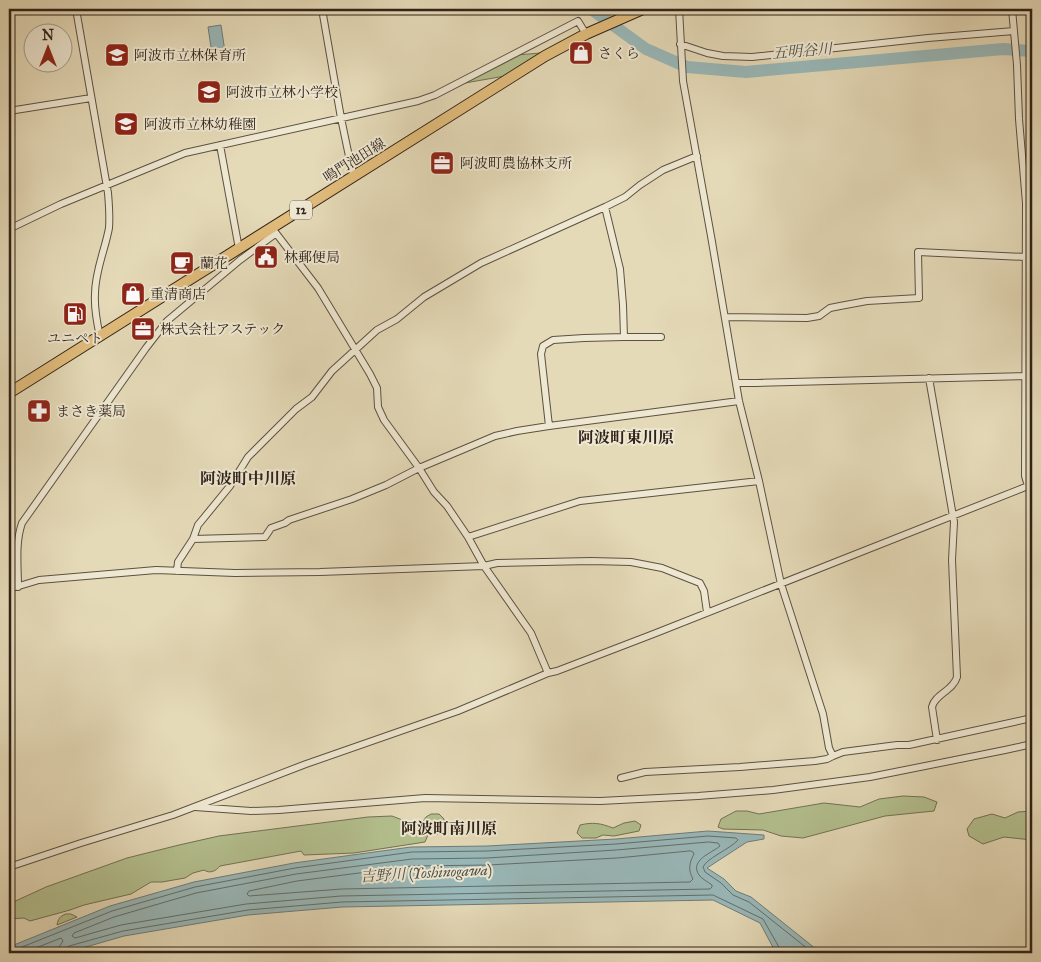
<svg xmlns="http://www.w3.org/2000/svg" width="1041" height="962" viewBox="0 0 1041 962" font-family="'IM FELL Great Primer','Noto Serif JP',serif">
	<rect width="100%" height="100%" fill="#e5dab8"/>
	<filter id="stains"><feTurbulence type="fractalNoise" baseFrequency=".004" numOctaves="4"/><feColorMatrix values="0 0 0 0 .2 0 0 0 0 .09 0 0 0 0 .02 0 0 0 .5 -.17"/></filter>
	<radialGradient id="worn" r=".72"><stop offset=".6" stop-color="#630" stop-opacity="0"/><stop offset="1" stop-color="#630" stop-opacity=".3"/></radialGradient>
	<path fill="#b4c08f" stroke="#727254" d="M540 53 505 76 465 83 517 55Z
		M903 796 924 797 937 802 934 811 885 816 803 838 781 836 763 830 723 829 718 827 721 819 736 811H747L759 814 824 803 860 807 879 799Z
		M1032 811V840L1004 837 983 844 969 836 967 829 974 819 992 814 1005 818 1018 812Z
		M431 814H439L444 819 445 829 439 834 428 835 425 842 354 853 304 855 301 851 220 866C216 871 210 874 204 870L193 873 185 878 162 882H151L131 894 84 905 70 910 30 921 24 918 9 919V904L46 887 127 858 179 845 219 836 368 817 392 816 405 821 422 823 426 817Z
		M635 821 641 825 639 831 614 836 603 835 596 838H582L577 833 580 825C593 822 600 823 613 828L624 823Z
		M66 914H71L77 917 57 925C58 919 60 916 66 914Z"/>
	<path fill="#99b8b9" stroke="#6f7c79" d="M221 25 225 52 212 54 208 27Z
		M708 831 764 835V839L747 842 707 868 724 879 736 891 751 897 821 953H776L760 923 713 900 342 907 248 915 124 936 65 953H9V947L110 906 194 882 294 863 411 847 487 846 616 839Z"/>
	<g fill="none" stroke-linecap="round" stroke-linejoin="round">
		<path stroke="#646e69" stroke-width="1" d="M709 842 718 843 720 846C712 853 689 860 699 875 702 879 708 882 712 885V887L710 889 341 896 246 904 121 925 75 938 72 936 74 933 114 917 196 893 296 874 412 859 487 858 616 850Z
			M691 851 693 852 694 854C689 863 688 870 693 879L690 882 342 889 249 896 247 894 249 891 297 881 413 866 488 865 617 858Z
			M9 951H12L112 911 195 887 295 868 412 852 487 851 616 844 708 836 736 838 738 840C730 849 707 858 703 867L705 872 721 883 733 895 749 902 813 953
			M23 953 61 938 63 941 59 947 58 953
			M65 953V949L69 946 123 931 248 910 342 902 713 895 763 919 780 949V953"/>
		<path stroke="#99b8b9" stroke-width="12" d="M591 9 646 49 687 67 746 72 1003 49 1032 51"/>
		<defs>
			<path id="minor" d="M76 9 108 193C109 205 110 216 109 228 105 250 95 271 95 294 94 308 97 323 100 337
				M322 9 341 118 351 166 354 176
				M1012 9 1017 65 1019 119 1026 203 1025 476 1028 486
				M680 44 707 53 723 56 752 57 928 38 1014 31
				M9 111 91 98
				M220 145 239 249
				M605 207 620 269 623 305 624 337H661
				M272 228 318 288 370 374 377 388 378 407 384 420 419 468 434 492 447 506 468 537 484 566 531 633 542 659 548 673 557 671 656 633 1028 486 1032 483
				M9 229 61 204 185 153 418 101 435 95 578 21 586 34
				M725 317 807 318 819 316 830 308 840 306 867 301 919 298 918 252 1026 257
				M929 378 954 522 952 560 957 677C953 691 935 694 932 707L937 740
				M736 383H756L1026 376 1032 377
				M549 426 541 354 543 346 553 340 584 338 624 337
				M468 537 580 501 759 481
				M193 539 265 537 271 528 285 523 289 520 352 499 386 485 419 468 495 436 517 431 549 426 739 401
				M177 571 178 562 193 539 198 525 230 486 248 457 296 409 312 397 332 371 377 330 397 319 424 297 481 263 605 207 625 197 640 185 663 170 697 156
				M18 587C18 566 15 543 22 523L146 348 167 321 240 260 275 234
				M9 589 39 580 156 570 235 573 320 572 484 566 497 563 591 561 631 562 662 568 700 583 704 591 707 612
				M833 756 843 752 897 745H909L1032 718
				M621 778 645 772 740 767 815 761 827 759 833 756 829 748 823 714 781 584 759 481 739 401 711 236 683 81 679 9
				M195 807 251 811 279 810 425 798 600 801 698 796 773 790 870 777 1005 750 1032 744
				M9 867 81 843 173 815 306 764 458 711 548 673"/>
			<path id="primary" d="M9 393 545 56 586 34 643 9"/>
		</defs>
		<use href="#minor" stroke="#5d5141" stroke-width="8"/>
		<use href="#primary" stroke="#302319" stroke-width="12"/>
		<use href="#minor" stroke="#eee7d1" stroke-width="6"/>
		<use href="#primary" stroke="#e2bd7c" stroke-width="10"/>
	</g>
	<defs>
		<symbol id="shop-square" viewBox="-11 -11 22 22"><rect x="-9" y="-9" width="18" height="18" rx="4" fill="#8f2418" stroke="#eee7d1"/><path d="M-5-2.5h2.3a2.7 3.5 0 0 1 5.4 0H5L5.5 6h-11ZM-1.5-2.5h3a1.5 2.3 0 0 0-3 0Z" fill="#fff"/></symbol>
		<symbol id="school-square" viewBox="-11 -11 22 22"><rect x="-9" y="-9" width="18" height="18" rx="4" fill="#8f2418" stroke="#eee7d1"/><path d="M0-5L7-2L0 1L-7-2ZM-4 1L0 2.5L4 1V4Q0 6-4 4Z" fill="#fff"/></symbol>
		<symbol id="office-square" viewBox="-11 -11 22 22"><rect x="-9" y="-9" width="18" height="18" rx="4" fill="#8f2418" stroke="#eee7d1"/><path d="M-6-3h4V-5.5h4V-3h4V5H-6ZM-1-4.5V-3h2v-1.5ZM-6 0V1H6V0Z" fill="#fff"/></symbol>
		<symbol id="civic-square" viewBox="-11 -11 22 22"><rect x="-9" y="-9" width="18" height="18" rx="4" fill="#8f2418" stroke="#eee7d1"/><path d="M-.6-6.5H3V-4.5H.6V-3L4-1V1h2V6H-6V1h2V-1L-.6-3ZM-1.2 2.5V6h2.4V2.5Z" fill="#fff"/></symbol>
		<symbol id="cafe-square" viewBox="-11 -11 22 22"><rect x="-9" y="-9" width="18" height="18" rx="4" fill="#8f2418" stroke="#eee7d1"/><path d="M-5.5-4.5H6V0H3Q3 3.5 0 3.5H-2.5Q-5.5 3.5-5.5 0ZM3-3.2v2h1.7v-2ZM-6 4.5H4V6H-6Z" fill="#fff"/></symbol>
		<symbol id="fuel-square" viewBox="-11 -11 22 22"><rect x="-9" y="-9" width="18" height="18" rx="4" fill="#8f2418" stroke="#eee7d1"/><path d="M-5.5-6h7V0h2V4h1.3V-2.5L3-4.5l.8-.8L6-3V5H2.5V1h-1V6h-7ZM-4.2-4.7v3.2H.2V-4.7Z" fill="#fff"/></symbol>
		<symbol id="pharmacy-square" viewBox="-11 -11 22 22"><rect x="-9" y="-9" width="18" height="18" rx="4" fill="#8f2418" stroke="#eee7d1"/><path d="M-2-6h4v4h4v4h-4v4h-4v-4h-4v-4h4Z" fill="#fff"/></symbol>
	</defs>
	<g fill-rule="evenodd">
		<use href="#shop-square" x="567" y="39" width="28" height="28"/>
		<use href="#school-square" x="103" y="41" width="28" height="28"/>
		<use href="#school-square" x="195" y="78" width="28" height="28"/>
		<use href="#school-square" x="112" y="110" width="28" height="28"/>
		<use href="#office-square" x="428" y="149" width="28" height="28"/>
		<use href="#civic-square" x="252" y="243" width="28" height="28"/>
		<use href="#cafe-square" x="168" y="249" width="28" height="28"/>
		<use href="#shop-square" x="119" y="280" width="28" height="28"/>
		<use href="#fuel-square" x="61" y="300" width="28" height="28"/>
		<use href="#office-square" x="129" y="315" width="28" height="28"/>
		<use href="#pharmacy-square" x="25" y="397" width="28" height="28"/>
	</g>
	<g text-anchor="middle" stroke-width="4" stroke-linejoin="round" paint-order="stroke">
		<rect fill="#eee7d1" stroke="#695e50" stroke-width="1" x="290" y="200.5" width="22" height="19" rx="4"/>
		<g font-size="12" font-weight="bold" fill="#302319">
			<text x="301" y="214">12</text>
		</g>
		<g font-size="14" fill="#302319" stroke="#eee7d1" text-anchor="start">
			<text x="598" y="58">さくら</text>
			<text x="134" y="60">阿波市立林保育所</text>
			<text x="226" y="97">阿波市立林小学校</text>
			<text x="144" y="129">阿波市立林幼稚園</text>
			<text x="460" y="168">阿波町農協林支所</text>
			<text x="284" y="262">林郵便局</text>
			<text x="200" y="268">蘭花</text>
			<text x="150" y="299">重清商店</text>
			<text x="160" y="334">株式会社アステック</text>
			<text x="75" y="343" text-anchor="middle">ユニペト</text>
			<text x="56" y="416">まさき薬局</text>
		</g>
		<g font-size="14" fill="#302319" stroke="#eee7d1">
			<text transform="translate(354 160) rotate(-32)" y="5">鳴門池田線</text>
		</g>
		<g font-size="15" font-style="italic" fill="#505049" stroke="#eee7d1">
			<text transform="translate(802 51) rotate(-5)" y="5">五明谷川</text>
			<text transform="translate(426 873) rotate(-3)" y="5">吉野川 (Yoshinogawa)</text>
		</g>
		<g font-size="16" font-weight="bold" fill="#302319" stroke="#eee7d1">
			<text x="626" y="443">阿波町東川原</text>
			<text x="248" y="484">阿波町中川原</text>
			<text x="449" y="834">阿波町南川原</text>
		</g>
	</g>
	<rect width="1041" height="962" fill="none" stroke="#e5dab8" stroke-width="30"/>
	<rect x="10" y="10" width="1021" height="942" fill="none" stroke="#302319" stroke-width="2.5"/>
	<rect x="15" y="15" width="1011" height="932" fill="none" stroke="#302319"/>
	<g transform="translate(48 48)"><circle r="24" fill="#eee7d1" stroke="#a29987"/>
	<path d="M0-4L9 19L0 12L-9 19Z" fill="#8f2418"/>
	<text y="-8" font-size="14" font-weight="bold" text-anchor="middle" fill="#302319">N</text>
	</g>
	<rect width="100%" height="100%" filter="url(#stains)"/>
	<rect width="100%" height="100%" fill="url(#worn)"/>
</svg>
